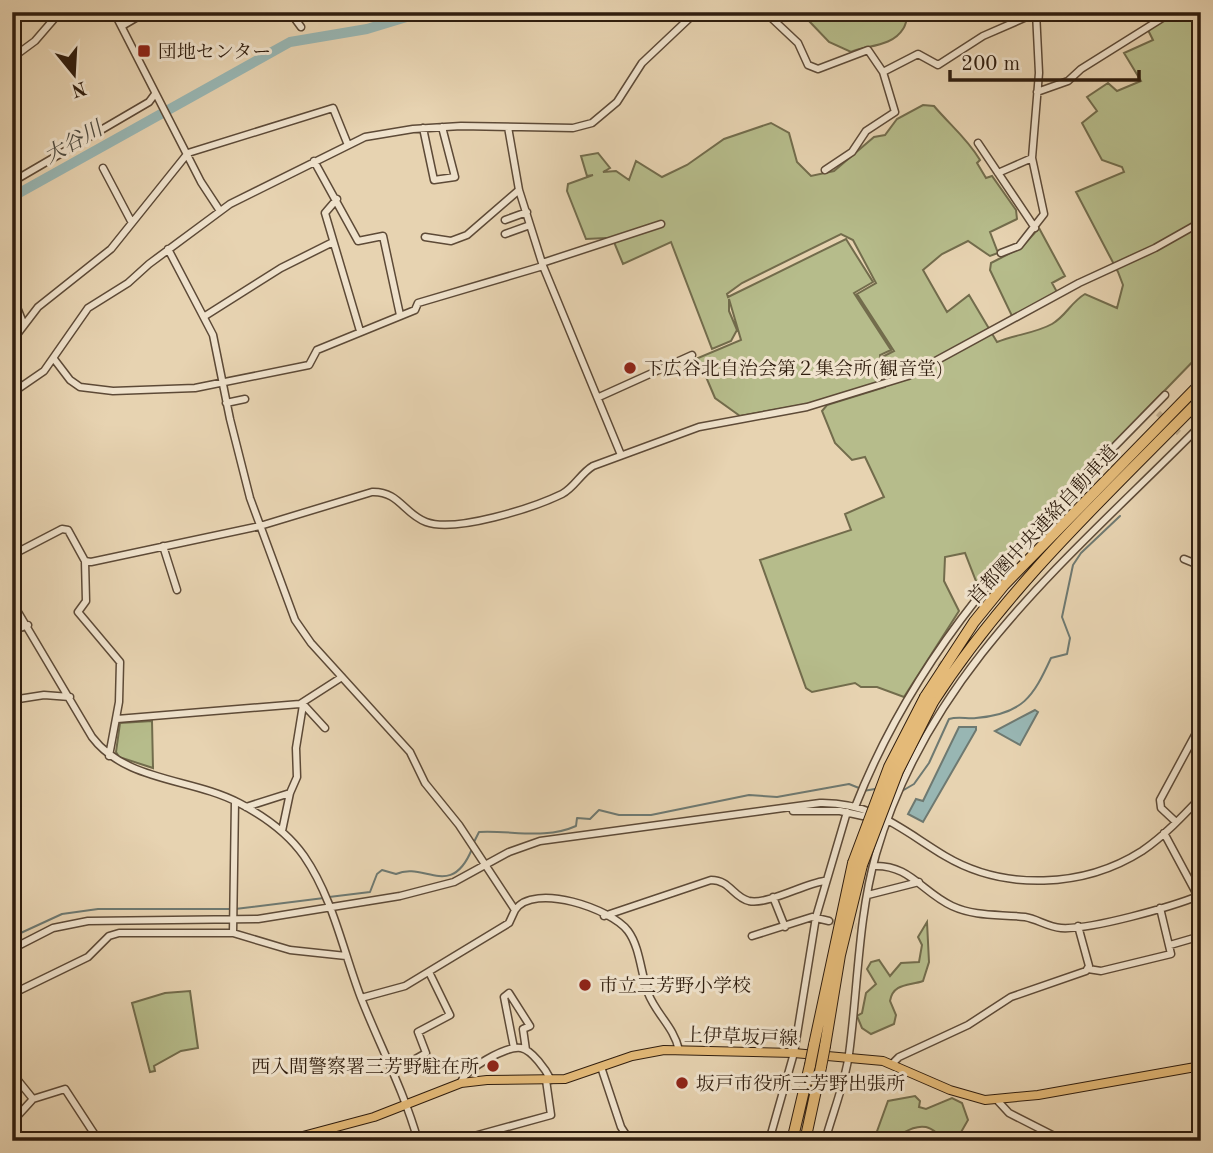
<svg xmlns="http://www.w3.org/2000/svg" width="1213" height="1153" viewBox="0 0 1213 1153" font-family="'Old Standard TT','Noto Serif JP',serif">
	<rect width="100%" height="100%" fill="#e7d3b1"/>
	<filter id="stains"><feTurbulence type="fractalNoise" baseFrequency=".00286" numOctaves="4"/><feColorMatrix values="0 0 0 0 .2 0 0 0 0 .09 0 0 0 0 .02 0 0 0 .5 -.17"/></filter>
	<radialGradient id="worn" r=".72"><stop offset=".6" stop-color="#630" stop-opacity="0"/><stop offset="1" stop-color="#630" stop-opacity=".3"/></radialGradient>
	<path fill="#b6bc8b" stroke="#726c4c" stroke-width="2" d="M820 12H909C907 17 906 25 903 29 892 47 867 45 851 52L829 42 809 21Z
		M1176 12H1185L1193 22 1201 21V353L1044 515 982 585 976 581 965 553 945 557 944 581 959 611 904 697 877 687H861L855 683 812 692 806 688 760 560 851 530 845 514 884 497 865 457 852 460 835 443 822 411 827 405 885 387 882 357 894 351 857 294 876 283 853 240 841 234 742 283 727 294 728 297 846 239 873 282 854 293 891 350 880 355 882 382 813 403 740 416 715 398 698 358 741 340 729 299V311L737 330 731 341 712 349 671 242 623 264 614 242 606 238 586 239 567 191 568 184 593 175 587 176 581 156 598 153 610 168 603 172 616 171 629 180 636 161 662 177 687 165 724 139 771 123 789 133 797 162 811 176 834 171 874 137 885 135 897 119 923 105 934 106C950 125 967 138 980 160L977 163 986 178 992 176 1016 210 1017 219 990 232 998 253 990 256 968 241 942 254 923 270 947 312 969 295 997 342C1014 335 1036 333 1052 324 1066 316 1071 302 1085 294L1117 308 1123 285 1118 272 1076 192 1124 172 1122 167 1102 160 1082 123 1097 111 1087 97 1108 83 1117 91 1141 81 1124 53 1153 40 1148 30Z
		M1039 228 1065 276 1052 283 1057 292 1012 316 990 270 991 263 1022 247Z
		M152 721 153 768 119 757 116 752 120 723Z
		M927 922 929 962 923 981C909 986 893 983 890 1001L896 1015 894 1024 871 1034 862 1028 857 1016 862 1013 866 993 876 984 867 969 871 962 879 960 890 976 901 963 919 962 922 945 918 937Z
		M190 991 198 1048 181 1051 154 1066 155 1071 150 1072 132 1003 165 993Z
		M915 1096 920 1101 919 1107 926 1109 952 1098 962 1103 968 1120 956 1141C941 1141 936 1129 926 1127 909 1124 897 1141 881 1141L876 1134 888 1101Z"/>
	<path fill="#98b6b3" stroke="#6e7971" stroke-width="2" d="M1035 710 1038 712 1020 745 995 731Z
		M959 727H976V730L923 822 908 814 916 799 923 801Z"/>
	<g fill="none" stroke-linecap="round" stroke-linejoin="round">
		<path stroke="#6e7971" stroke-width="2" d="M863 791 875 789
			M902 791 914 784 929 763 949 719C958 716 967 719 976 718 1023 714 1033 697 1051 658L1067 654 1070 638 1062 617 1073 565 1081 553 1120 516
			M473 844 479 832C511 830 545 840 576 826L577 818 590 819 599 810 619 815H651L749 795 777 797 849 784 859 788
			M329 897 370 892 377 874 382 870 396 874C424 861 451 900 472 849
			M235 909 324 898
			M12 937 62 914 98 909H230"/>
		<path stroke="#98b6b3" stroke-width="10" d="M12 197 290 42 367 29 423 12"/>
		<path stroke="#c2af90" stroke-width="6" stroke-dasharray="6 3" stroke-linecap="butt" d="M1158 413 1179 433
			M939 663 958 675
			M829 921 856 926"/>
		<defs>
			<path id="minor" d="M114 12 201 182 220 211
				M290 12 301 27
				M350 12 353 17
				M765 12 798 43 808 65 818 69 868 50 883 72 918 54 938 65 983 36 1038 12
				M1124 12H1126
				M122 26 146 12
				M12 58 35 41 60 12
				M1037 92 1068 81 1081 69 1172 12
				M508 127 519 190 543 266 621 455
				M423 128 434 180 455 177 442 127
				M978 143 1035 228
				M314 161 358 241 383 236 400 315
				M103 168 132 223
				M825 170 852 152 866 131 895 112 883 72
				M998 173 1032 158
				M12 182 149 102 155 94
				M337 199 325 213 360 331
				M505 220 527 212
				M505 234 530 225
				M425 237 451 241 467 235 519 190
				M168 249 213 335 230 419 250 498 295 620 311 643 410 752 425 783 459 825 515 910 509 923 405 986 361 998
				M1001 253 1019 246 1044 214 1032 158 1039 73 1036 12
				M542 263 661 224
				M12 295 24 325
				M205 316 281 268 333 242
				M12 341 38 307 111 249 188 153 333 108 348 145
				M54 359 70 380 80 387 113 391 195 388 309 365 317 350 415 310 418 303 543 266
				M12 393 44 371 88 308 128 283 149 264 230 204 365 137 413 129 461 126 573 128 592 123 617 102 642 63 696 12
				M599 397 692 355
				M226 403 245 399
				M163 546 177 590
				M12 555 62 529 68 530 85 561 91 562 260 526 372 492C399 491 404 514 426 522 455 533 533 508 562 494 574 488 581 473 593 466L699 427 807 407 908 376 1079 283 1155 248 1201 222
				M1184 559 1201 566
				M85 561 86 601 78 612 120 662 119 702 109 756
				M12 602 92 737C126 782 192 778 239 803 264 816 288 833 304 856 333 898 343 951 361 998 380 1046 404 1091 418 1141
				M12 631 28 625
				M12 700 44 695 70 697
				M303 704 325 728
				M117 719 300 704 342 677
				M246 807 290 793 297 777 296 748 303 705
				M855 807C923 634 1039 524 1165 395
				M793 811H840L872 818
				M1176 822 1161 808 1160 800 1201 724
				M282 831 290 793
				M1164 833 1201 902
				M873 866C909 864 922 892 952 906 976 917 999 914 1025 917 1037 919 1048 927 1061 928 1091 930 1171 907 1201 895
				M868 895 919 882
				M773 897 785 927
				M515 910C534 882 612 909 628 931 640 947 641 974 648 993 656 1014 674 1027 679 1050
				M604 916 711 880C730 880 733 897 749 901 767 905 804 884 824 881
				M233 933 235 801
				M752 936 812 917 829 921
				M1170 945 1201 936
				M12 949 53 928 88 921 258 919 400 896 454 882 509 852 540 841 820 803C873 802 902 830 945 856 1004 891 1084 888 1142 851 1164 836 1183 816 1201 797
				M1088 969 1101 971 1171 954 1160 908
				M12 994 88 957 109 936 119 933H233L290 950 346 956
				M514 1048 504 997 509 993 530 1026 523 1029 526 1050
				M893 1063 899 1057 968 1025 1011 997 1086 971 1089 966 1078 926
				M392 1066 410 1062 426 1053 418 1032 450 1015 429 972
				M601 1067 621 1127 630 1141
				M12 1073 33 1099 65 1089 95 1135 106 1141
				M461 1083C463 1070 507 1045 521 1048 532 1050 546 1070 551 1080
				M997 1100 1009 1113 1064 1141
				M12 1122 33 1099
				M456 1141 551 1115 546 1080
				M769 1141 794 1053 816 917 847 812
				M825 1141C833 1112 845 1083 849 1054 858 988 858 918 876 854 929 669 1072 556 1201 425"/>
			<path id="major" d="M284 1141 374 1117 461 1083 487 1080 565 1079 632 1056 664 1050 794 1053 883 1061 950 1090 985 1100 1038 1095 1201 1066"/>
			<path id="highway" d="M925 697 974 622 1004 585 1201 383
				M933 702C1007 587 1106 496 1201 399
				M814 1045 853 863
				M825 1046 840 955 862 865
				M792 1141 810 1065
				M805 1141 821 1067"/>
		</defs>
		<use href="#minor" stroke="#5d4a37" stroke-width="9"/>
		<use href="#major" stroke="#2f1d0e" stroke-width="10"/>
		<use href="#highway" stroke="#2f1d0e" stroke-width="12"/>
		<use href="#minor" stroke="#efe2cc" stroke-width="6"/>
		<use href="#major" stroke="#e4ba78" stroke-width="8"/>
		<use href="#highway" stroke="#e4ba78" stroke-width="10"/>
		<defs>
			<path id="highway-bridge" d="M853 863 889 767 925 697
				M862 865 898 771 933 702
				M810 1065 814 1045
				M821 1067 825 1046"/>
		</defs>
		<use href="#highway-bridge" stroke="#2f1d0e" stroke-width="12" stroke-linecap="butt"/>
		<use href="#highway-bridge" stroke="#e4ba78" stroke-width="10"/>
	</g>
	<g fill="#8f2418" stroke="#efe2cc" stroke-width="2.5">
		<rect x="137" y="44" width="14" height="14" rx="3.5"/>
		<circle cx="630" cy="368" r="7"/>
		<circle cx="585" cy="985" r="7"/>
		<circle cx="493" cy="1066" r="7"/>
		<circle cx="682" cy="1083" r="7"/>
	</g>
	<g text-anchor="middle" stroke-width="6" stroke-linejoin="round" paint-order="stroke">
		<g font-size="19" fill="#2f1d0e" stroke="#efe2cc" text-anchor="start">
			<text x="158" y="58">団地センター</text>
			<text x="644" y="375">下広谷北自治会第２集会所(観音堂)</text>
			<text x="599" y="992">市立三芳野小学校</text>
			<text x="479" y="1073" text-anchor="end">西入間警察署三芳野駐在所</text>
			<text x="696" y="1090">坂戸市役所三芳野出張所</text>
		</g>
		<g font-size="19" fill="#2f1d0e" stroke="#efe2cc">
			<text transform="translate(1042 524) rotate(-47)" y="7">首都圏中央連絡自動車道</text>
			<text transform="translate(741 1036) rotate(2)" y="7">上伊草坂戸線</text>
		</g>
		<g font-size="21" font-style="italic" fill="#4e4b40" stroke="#efe2cc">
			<text transform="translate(73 142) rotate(-29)" y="7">大谷川</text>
		</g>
	</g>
	<rect width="1213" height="1153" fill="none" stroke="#e7d3b1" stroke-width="42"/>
	<rect x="14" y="14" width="1185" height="1125" fill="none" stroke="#2f1d0e" stroke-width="3.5"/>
	<rect x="21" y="21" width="1171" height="1111" fill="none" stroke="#2f1d0e" stroke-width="2"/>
	<g transform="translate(74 74) rotate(162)" stroke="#efe2cc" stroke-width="5" paint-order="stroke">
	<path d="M0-5L12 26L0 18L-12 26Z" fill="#2f1d0e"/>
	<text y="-10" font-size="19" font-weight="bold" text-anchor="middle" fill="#2f1d0e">N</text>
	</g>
	<path d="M950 70v10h189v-10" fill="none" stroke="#2f1d0e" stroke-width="3.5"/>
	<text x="961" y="70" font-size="21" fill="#2f1d0e" stroke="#efe2cc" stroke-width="5" paint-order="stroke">200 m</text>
	<rect width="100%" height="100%" filter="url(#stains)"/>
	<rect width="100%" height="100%" fill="url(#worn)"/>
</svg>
